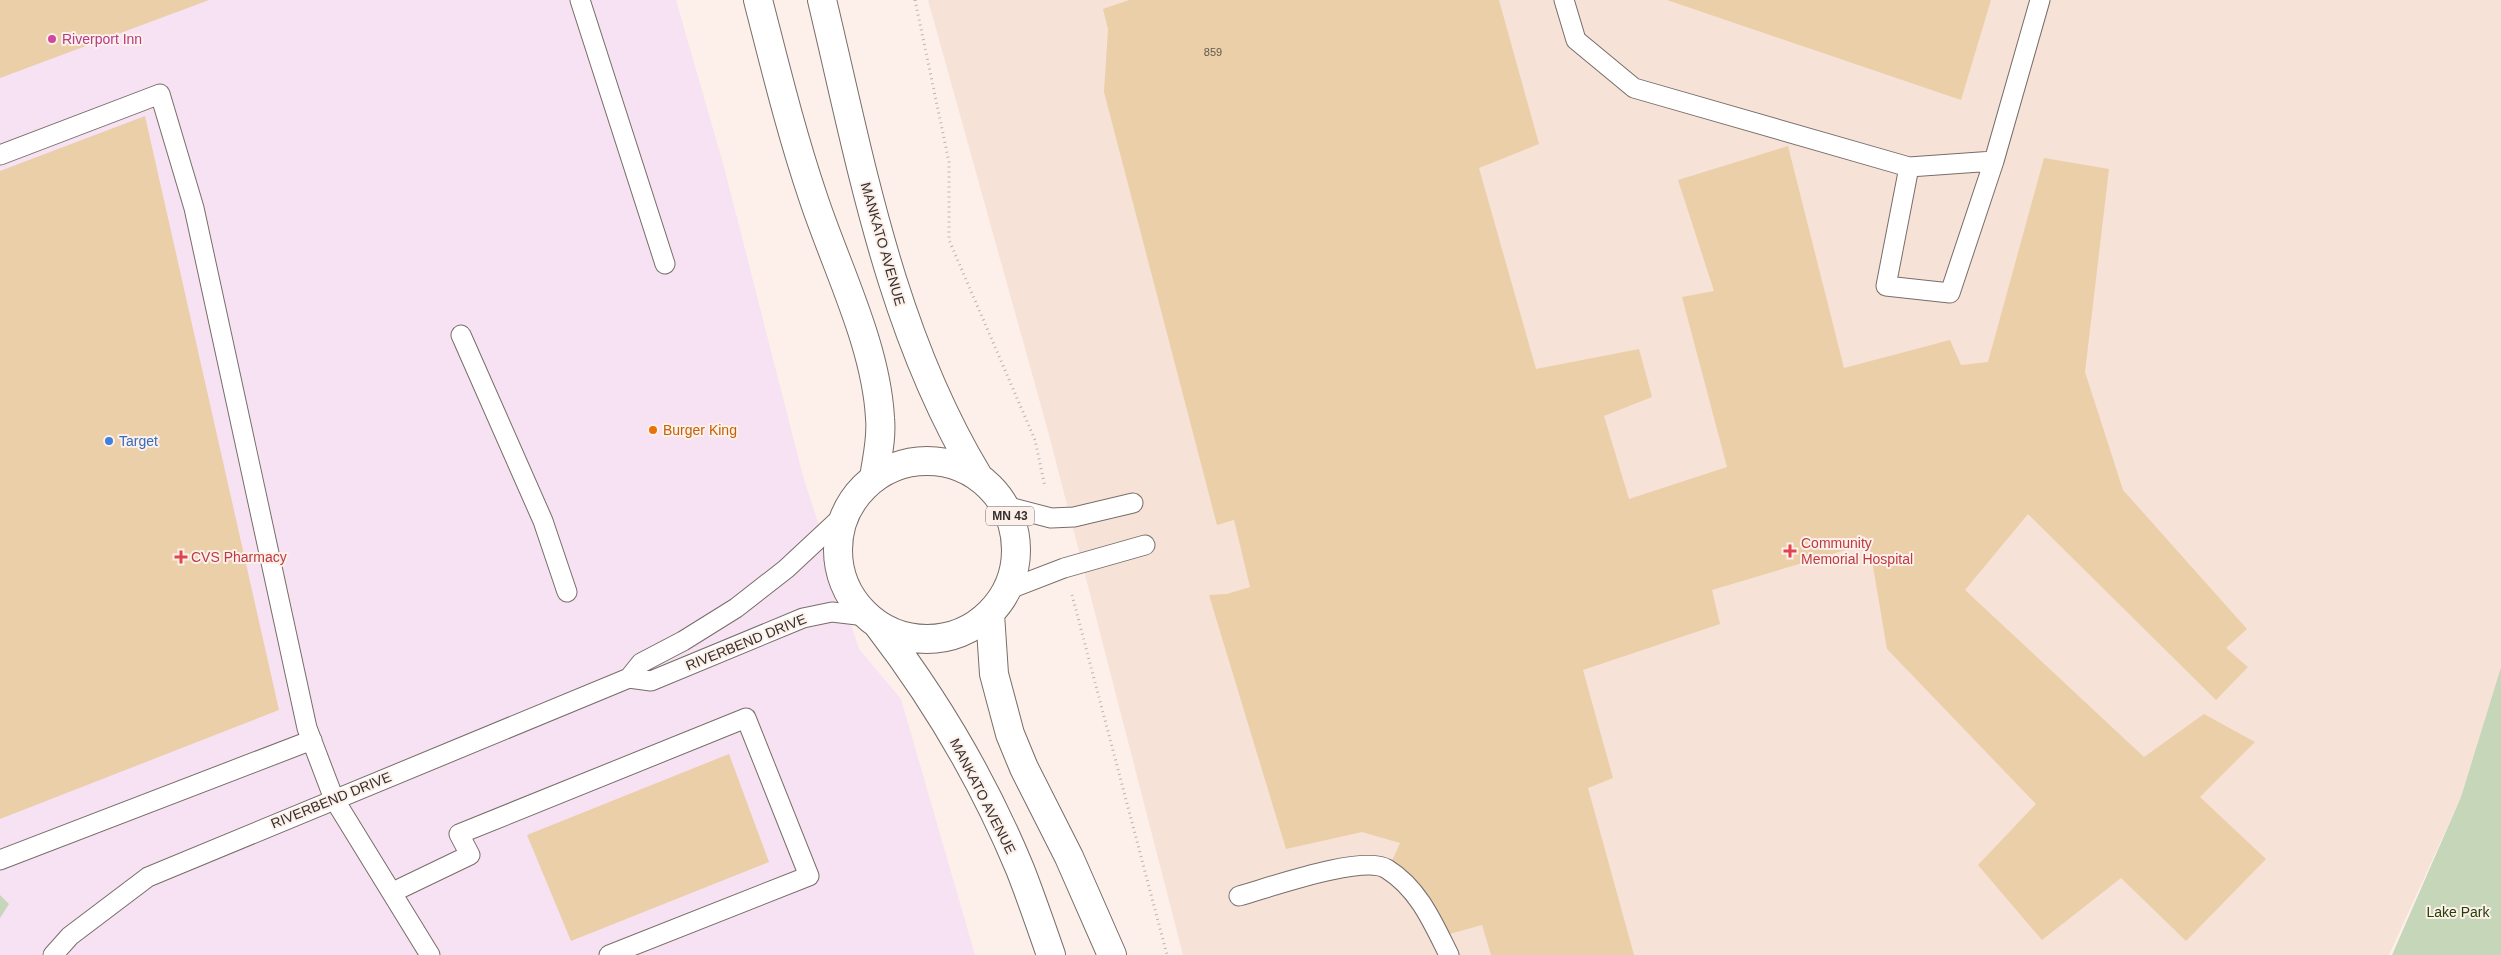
<svg xmlns="http://www.w3.org/2000/svg" width="2501" height="955" viewBox="0 0 2501 955" font-family="Arial,sans-serif">
	<rect width="100%" height="100%" fill="#fdf0ea"/>
	<path fill="#f6e2f2" d="M0 0H676L724 167 803 476 859 649 901 699 975 955H0Z"/>
	<path fill="#f7e2d8" d="M928 0H2501V667L2461 797 2389 955H1183L1049 435Z"/>
	<path fill="#c5d6b9" d="M2501 667V955H2392L2461 797Z
		M0 895 9 904 0 918Z"/>
	<path fill="#eacfa8" d="M0 0H209L0 78Z
		M1129 0H1499L1539 144 1479 168 1536 369 1639 349 1652 397 1604 416 1629 499 1727 467 1682 297 1714 291 1678 180 1788 146 1844 368 1950 340 1961 365 1988 362 2044 158 2109 169 2085 372 2123 490 2247 629 2226 648 2248 667 2216 700 2028 514 1965 590 2144 757 2204 714 2255 742 2200 797 2266 859 2186 941 2121 878 2042 940 1978 865 2036 804 1887 649 1869 543 1712 590 1720 624 1583 670 1613 778 1588 788 1634 955H1491L1482 925 1446 935 1391 863 1400 843 1362 832 1286 849 1209 595 1227 594 1250 587 1234 520 1217 525 1104 92 1108 29 1103 9Z
		M1667 0H1991L1961 100Z
		M145 116 279 710 0 819V171Z
		M729 754 769 862 571 941 527 835Z"/>
	<g fill="none" stroke-linecap="round" stroke-linejoin="round">
		<defs>
			<path id="lane" d="M580 0 665 264
				M1564 0 1576 40 1634 88 1909 167
				M0 155 160 94 194 208 307 728 334 799 430 955
				M1994 161 1909 167 1886 286 1950 293 1994 161 2040 0
				M461 335 543 521 567 592
				M1005 506 1051 518 1074 517 1133 503
				M1007 590 1064 568 1145 545
				M629 678 651 681 803 618 832 612 866 616
				M0 860 312 740
				M393 892 470 855 459 834 746 718 809 876 609 955
				M1239 896C1268 888 1363 854 1387 869 1419 889 1433 923 1449 955
				M53 955 70 936 148 877 629 678 641 663 683 641 736 608 786 569 845 514"/>
			<path id="primary" d="M758 0C775 66 791 132 813 197 836 267 876 344 880 418 882 438 877 458 874 478
				M822 0C861 163 890 330 978 476
				M838 550a89 89 0 1 1 178 0a89 89 0 1 1-178 0Z
				M990 614 994 674 1010 734 1024 768 1069 857 1112 955
				M878 625C935 699 984 782 1020 869 1031 897 1041 926 1051 955"/>
		</defs>
		<use href="#lane" stroke="#786d68" stroke-width="21"/>
		<use href="#primary" stroke="#786d68" stroke-width="30"/>
		<path stroke="#bdb3ae" stroke-width="3" stroke-dasharray="1 4" stroke-linecap="butt" d="M915 0 949 162V240L1035 440 1045 487
			M1072 595 1167 955"/>
		<use href="#lane" stroke="#fff" stroke-width="19"/>
		<use href="#primary" stroke="#fff" stroke-width="28"/>
	</g>
	<circle fill="#d1479c" stroke="#fdf0ea" stroke-width="2" cx="52" cy="39" r="5"/>
	<circle fill="#e8710a" stroke="#fdf0ea" stroke-width="2" cx="653" cy="430" r="5"/>
	<circle fill="#3f7fe0" stroke="#fdf0ea" stroke-width="2" cx="109" cy="441" r="5"/>
	<g fill="#e0444e" stroke="#fdf0ea" stroke-width="2">
		<path d="M1787.5 543.5h5v5h5v5h-5v5h-5v-5h-5v-5h5z"/>
		<path d="M178.5 549.5h5v5h5v5h-5v5h-5v-5h-5v-5h5z"/>
	</g>
	<g text-anchor="middle" stroke-width="4" stroke-linejoin="round" paint-order="stroke">
		<g font-size="11" fill="#62584c">
			<text x="1213" y="56">859</text>
		</g>
		<rect fill="#fdf0ea" stroke="#716a66" stroke-width="1" x="986" y="506.5" width="48" height="19" rx="4"/>
		<g font-size="12" font-weight="bold" fill="#35302d">
			<text x="1010" y="520">MN 43</text>
		</g>
		<g font-size="14" fill="#b23c85" stroke="#fdf0ea" text-anchor="start">
			<text x="62" y="44">Riverport Inn</text>
		</g>
		<g font-size="14" fill="#35302d" stroke="#fdf0ea">
			<text transform="translate(883 244) rotate(74)" y="5">MANKATO AVENUE</text>
			<text transform="translate(746 642) rotate(-22)" y="5">RIVERBEND DRIVE</text>
			<text transform="translate(983 796) rotate(63)" y="5">MANKATO AVENUE</text>
			<text transform="translate(331 800) rotate(-22)" y="5">RIVERBEND DRIVE</text>
		</g>
		<g font-size="14" fill="#c56008" stroke="#fdf0ea" text-anchor="start">
			<text x="663" y="435">Burger King</text>
		</g>
		<g font-size="14" fill="#366cbe" stroke="#fdf0ea" text-anchor="start">
			<text x="119" y="446">Target</text>
		</g>
		<g font-size="14" fill="#be3a42" stroke="#fdf0ea" text-anchor="start">
			<text x="1801" y="548">Community<tspan x="1801" dy="16">Memorial Hospital</tspan></text>
			<text x="191" y="562">CVS Pharmacy</text>
		</g>
		<g font-size="14" fill="#244003" stroke="#fdf0ea">
			<text x="2458" y="917">Lake Park</text>
		</g>
	</g>
</svg>
